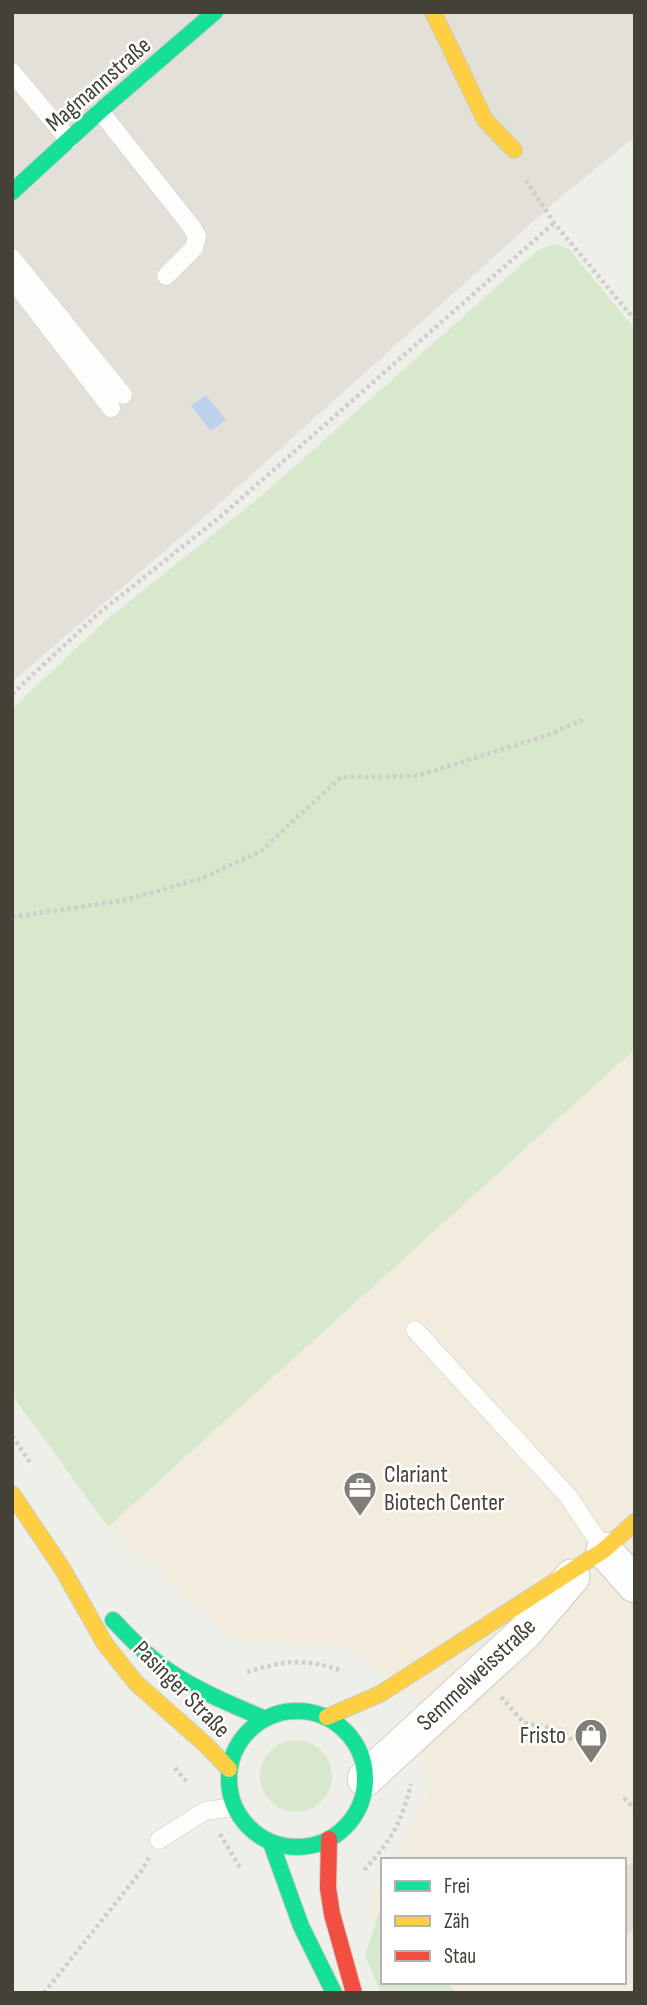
<svg xmlns="http://www.w3.org/2000/svg" width="647" height="2005" viewBox="0 0 647 2005" font-family="'Sofia Sans Condensed',sans-serif">
	<rect width="100%" height="100%" fill="#efefea"/>
	<path fill="#e3e1d7" d="M12 12H635V137L556 201 209 513 12 682Z"/>
	<path fill="#f1ecdd" d="M635 1049V1993H398L394 1982H624V1860H395L403 1847 428 1791 415 1701 345 1646 236 1641 108 1527Z
		M383 1878V1950L366 1903Z"/>
	<path fill="#d8e8cc" d="M555 244 569 249 635 329V1049L108 1527 12 1395V709L106 620 261 496 538 250Z
		M260 1776a36 36 0 1 1 72 0a36 36 0 1 1-72 0Z
		M383 1902V1982H449L454 1993H381L365 1955Z"/>
	<path fill="#deded9" d="M635 1859V1927L624 1937V1869Z"/>
	<path fill="#bdd2ea" d="M206 395 226 420 211 431 191 406Z"/>
	<g fill="none" stroke-linecap="round" stroke-linejoin="round">
		<defs>
			<path id="lane" d="M12 72 69 140
				M100 111 191 226 197 236 194 248 166 276
				M12 258 123 395
				M12 279 111 408
				M415 1330 568 1496 604 1550
				M159 1840 205 1811 234 1807"/>
			<path id="street" d="M604 1550 635 1585
				M365 1779 525 1632 572 1577"/>
			<path id="fast" d="M12 192 100 111 215 12
				M113 1620C131 1639 149 1658 170 1672 200 1692 233 1705 265 1719
				M229 1779a68 68 0 1 1 136 0a68 68 0 1 1-136 0Z
				M271 1843 301 1926 334 1993"/>
			<path id="slow" d="M433 12 485 120 514 150
				M12 1494 62 1568 105 1644 136 1683 206 1745 229 1769
				M327 1717 380 1694 604 1550 635 1522"/>
			<path id="jam" d="M329 1839 328 1888 332 1914 354 1993"/>
		</defs>
		<use href="#lane" stroke="#cdccc7" stroke-width="19"/>
		<use href="#street" stroke="#cdccc7" stroke-width="37"/>
		<use href="#fast" stroke="#ceccc1" stroke-width="18"/>
		<use href="#slow" stroke="#ceccc1" stroke-width="18"/>
		<use href="#jam" stroke="#ceccc1" stroke-width="18"/>
		<path stroke="#d0cecb" stroke-width="4.5" stroke-dasharray="3.5 3.5" stroke-linecap="butt" d="M526 180 554 223 635 320
			M12 694 99 613 220 517 554 223
			M12 917 126 900 203 878 261 851 341 777 417 776 548 735 584 719
			M12 1436 32 1465
			M247 1672C287 1660 303 1658 343 1671
			M501 1697 524 1723 562 1730 573 1741
			M175 1768 187 1782
			M624 1798 635 1809
			M220 1834 241 1869
			M364 1870C392 1840 401 1823 411 1784
			M44 1993 142 1870 149 1858"/>
		<use href="#lane" stroke="#fdfdfc" stroke-width="18"/>
		<use href="#street" stroke="#fdfdfc" stroke-width="35"/>
		<use href="#fast" stroke="#16e098" stroke-width="16"/>
		<use href="#slow" stroke="#ffcf43" stroke-width="16"/>
		<use href="#jam" stroke="#f24e42" stroke-width="16"/>
	</g>
	<defs>
		<symbol id="office-pin" viewBox="-11 -11 22 30"><path d="M0 17L-7.5 6A9.5 9.5 0 1 1 7.5 6Z" fill="#807e75" stroke="#fff"/><path d="M-6-3h4V-5.5h4V-3h4V5H-6ZM-1-4.5V-3h2v-1.5ZM-6 0V1H6V0Z" fill="#fff"/></symbol>
		<symbol id="shop-pin" viewBox="-11 -11 22 30"><path d="M0 17L-7.5 6A9.5 9.5 0 1 1 7.5 6Z" fill="#807e75" stroke="#fff"/><path d="M-5-2.5h2.3a2.7 3.5 0 0 1 5.4 0H5L5.5 6h-11ZM-1.5-2.5h3a1.5 2.3 0 0 0-3 0Z" fill="#fff"/></symbol>
	</defs>
	<g fill-rule="evenodd">
		<use href="#office-pin" x="341" y="1469" width="38" height="52"/>
		<use href="#shop-pin" x="572" y="1716" width="38" height="52"/>
	</g>
	<g text-anchor="middle" stroke-width="5" stroke-linejoin="round" paint-order="stroke">
		<g font-size="24" fill="#444136" stroke="#fff">
			<text transform="translate(98 84) rotate(-41)" y="8">Magmannstraße</text>
			<text transform="translate(476 1674) rotate(-43)" y="8">Semmelweisstraße</text>
			<text transform="translate(182 1689) rotate(45)" y="8">Pasinger Straße</text>
		</g>
		<g font-size="24" fill="#444136" stroke="#fff" text-anchor="start">
			<text x="384" y="1482">Clariant<tspan x="384" dy="28">Biotech Center</tspan></text>
			<text x="566" y="1743" text-anchor="end">Fristo</text>
		</g>
	</g>
	<rect width="647" height="2005" fill="none" stroke="#444136" stroke-width="28"/>
	<rect x="381" y="1858" width="245" height="126" fill="#ffffff" stroke="#b4b3af" stroke-width="2"/>
	<rect x="395" y="1881" width="35" height="10" fill="#16e098" stroke="#b4b3af" stroke-width="2"/>
	<text x="444" y="1893" font-size="21" fill="#444136">Frei</text>
	<rect x="395" y="1916" width="35" height="10" fill="#ffcf43" stroke="#b4b3af" stroke-width="2"/>
	<text x="444" y="1928" font-size="21" fill="#444136">Zäh</text>
	<rect x="395" y="1951" width="35" height="10" fill="#f24e42" stroke="#b4b3af" stroke-width="2"/>
	<text x="444" y="1963" font-size="21" fill="#444136">Stau</text>
</svg>
